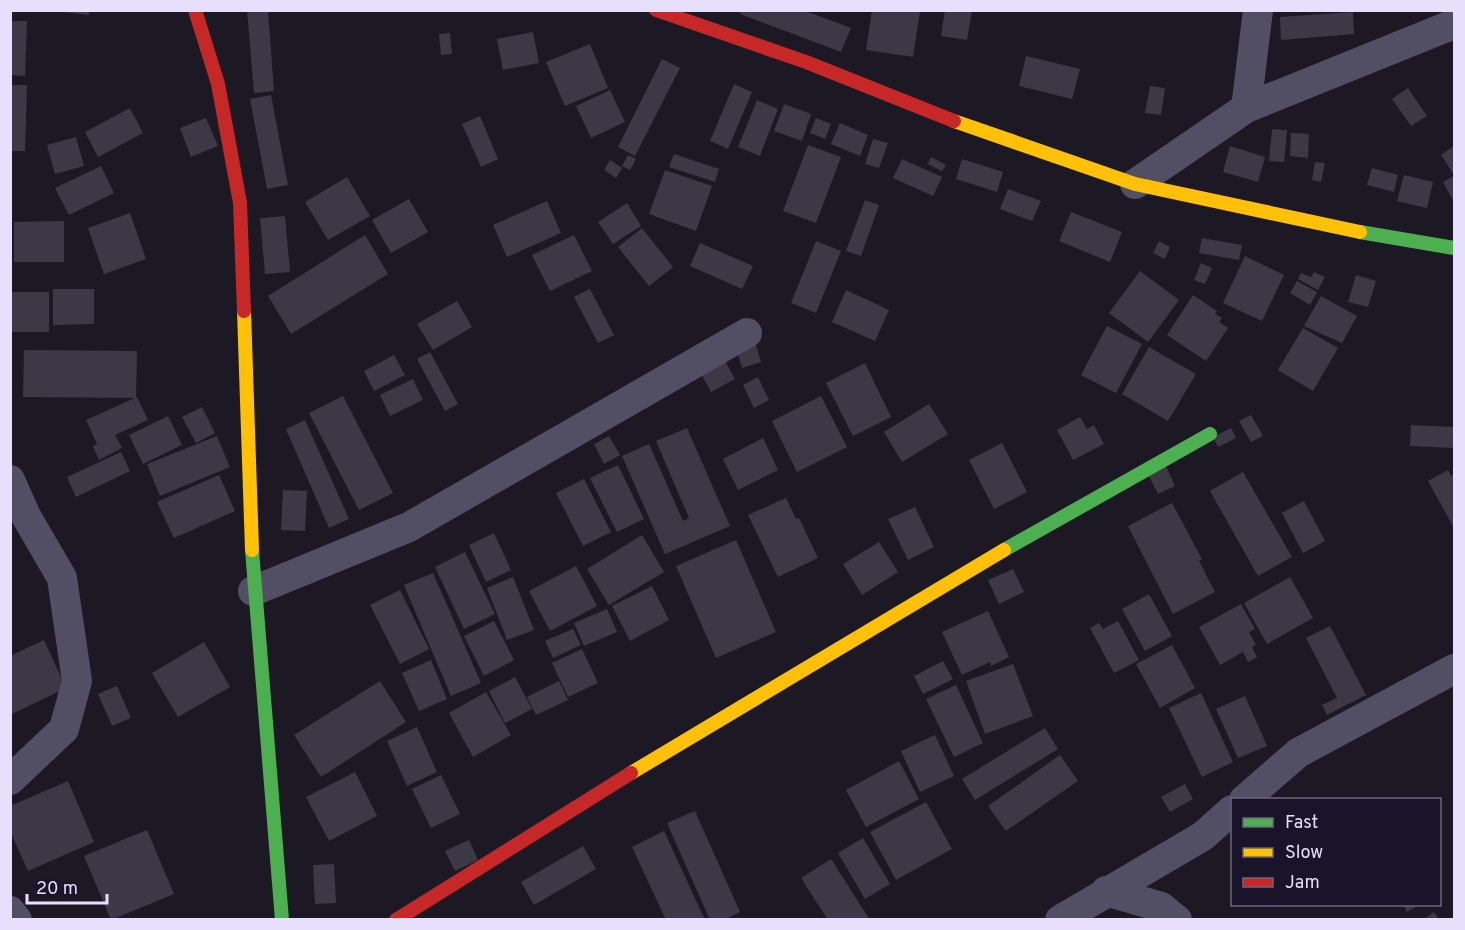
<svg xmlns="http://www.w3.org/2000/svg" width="1465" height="930" viewBox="0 0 1465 930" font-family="Overpass,sans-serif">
	<rect width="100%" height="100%" fill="#1c1925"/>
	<path fill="#3c3846" d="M46 10H89V15Z
		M247 10H268L274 91 254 93Z
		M742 10H803L851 28 841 52 740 14Z
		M872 10 920 11 913 57 866 50Z
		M945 10H972L967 40 941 36Z
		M1353 12 1354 34 1281 40 1280 17Z
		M10 21H27L25 76 10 75Z
		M533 32 539 63 503 70 497 39Z
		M450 33 452 54 441 55 439 34Z
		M590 44 608 88 565 106 546 62Z
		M1026 56 1080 69 1072 99 1019 86Z
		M662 59 680 68 635 156 618 147Z
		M734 84 752 92 728 149 710 141Z
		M10 85H27L25 151H10Z
		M1150 86 1165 88 1161 115 1145 113Z
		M1408 88 1427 116 1411 126 1392 99Z
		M610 90 625 122 591 138 576 106Z
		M271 95 288 185 267 189 250 99Z
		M757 100 778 109 760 156 738 147Z
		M784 104 811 114 802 141 774 131Z
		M130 108 143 133 98 157 85 132Z
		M480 116 498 159 481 167 462 124Z
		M206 118 218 146 191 157 180 128Z
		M816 118 831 124 825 139 810 133Z
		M840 123 868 135 860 156 831 144Z
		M1272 129 1287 130 1284 162 1269 161Z
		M1291 133 1309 134 1308 158 1290 156Z
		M76 137 84 166 55 174 47 145Z
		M873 139 888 143 879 168 865 164Z
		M808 145 841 157 816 223 783 211Z
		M1230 146 1265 157 1258 182 1223 172Z
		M1454 146V175L1441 155Z
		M674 154 719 169 715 182 669 167Z
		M628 155 636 159 630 170 622 166Z
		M931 157 946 165 942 171 928 164Z
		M902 159 942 177 933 196 893 178Z
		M962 159 1003 172 997 192 956 179Z
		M610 160 622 168 616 178 604 170Z
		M1315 162 1325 163 1321 182 1312 180Z
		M101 166 114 193 69 215 55 188Z
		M1372 168 1398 175 1394 192 1367 185Z
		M665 170 712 186 696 231 649 214Z
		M1404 175 1433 182 1427 208 1397 201Z
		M1454 176V202L1443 182Z
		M347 177 370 216 328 240 305 202Z
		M1008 189 1041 201 1032 221 1000 209Z
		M409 199 428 232 391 253 372 220Z
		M865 200 879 205 861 256 846 251Z
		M547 201 561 233 507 257 493 225Z
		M627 203 641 226 613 244 598 222Z
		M1071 212 1122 232 1110 262 1059 241Z
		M130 213 146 259 104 274 88 228Z
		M285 216 290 272 265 274 260 218Z
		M64 221V262H14V222Z
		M642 228 673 267 649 286 618 247Z
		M365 235 388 274 291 334 268 296Z
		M574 235 592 271 550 291 532 255Z
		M1202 238 1242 245 1239 260 1199 253Z
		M816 241 841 251 816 313 791 303Z
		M1159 241 1170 247 1165 259 1153 253Z
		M700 243 753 266 742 289 690 266Z
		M1245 256 1284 275 1262 321 1223 303Z
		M1201 263 1212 268 1205 284 1194 280Z
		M1140 271 1179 300 1148 342 1109 313Z
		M1314 272 1325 277 1318 290 1298 279 1301 273 1311 277Z
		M1356 275 1376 281 1368 307 1348 302Z
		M1297 281 1317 292 1310 305 1290 293Z
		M53 289H94V324L53 325Z
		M590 289 614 335 598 343 574 297Z
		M846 290 889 310 875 341 832 322Z
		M10 292H49V332H10Z
		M1193 295 1217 311 1215 314 1222 318 1219 322 1228 328 1206 361 1167 335Z
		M1321 296 1357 316 1342 343 1304 326Z
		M457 301 472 327 433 350 417 324Z
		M1107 326 1142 344 1116 393 1081 375Z
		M1303 328 1338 348 1313 391 1278 370Z
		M755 342 761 362 742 368 736 347Z
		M1149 347 1196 374 1168 421 1122 394Z
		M24 350 137 351 136 398 23 397Z
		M430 352 458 404 445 411 417 359Z
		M394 355 405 375 374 391 364 371Z
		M724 359 735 379 711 392 700 372Z
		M865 363 891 417 853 436 826 383Z
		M758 377 769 400 754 408 743 385Z
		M413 379 423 400 390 416 380 395Z
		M343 396 393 493 359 510 309 413Z
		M821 396 847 447 797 472 772 421Z
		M137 397 148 420 115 435 122 448 99 460 93 446 97 444 86 420Z
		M929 404 948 434 902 462 884 432Z
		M202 407 215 433 196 443 182 417Z
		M1251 415 1263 436 1251 442 1239 421Z
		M168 416 182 445 143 464 129 435Z
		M1080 417 1087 429 1094 425 1104 444 1073 460 1057 430Z
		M305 420 349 519 329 528 286 429Z
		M1411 425 1454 427V448L1410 446Z
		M687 428 730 526 665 554 622 456 649 444 683 521 689 518 656 441Z
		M1231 428 1236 438 1218 447 1213 437Z
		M217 436 230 467 160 496 147 464Z
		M609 436 620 455 604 464 594 444Z
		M763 438 778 470 738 490 723 459Z
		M1002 443 1027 492 994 509 969 460Z
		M121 452 130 471 76 497 67 477Z
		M618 465 644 519 617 532 590 478Z
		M1166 466 1175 486 1158 494 1148 474Z
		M1448 470 1451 476 1454 474V528L1428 481Z
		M1243 472 1292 557 1258 576 1210 491Z
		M219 475 235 511 174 538 157 502Z
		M584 479 611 532 583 546 556 493Z
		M283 490 307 491 305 531 281 530Z
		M786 498 796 519 799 518 818 558 778 577 748 515Z
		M1304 501 1325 541 1303 553 1282 513Z
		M1172 503 1202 559 1199 561 1215 592 1173 614 1128 526Z
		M915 507 934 547 908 560 888 519Z
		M494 533 511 570 486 582 469 545Z
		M642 535 664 572 609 605 587 569Z
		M736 540 776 632 716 658 676 566Z
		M879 542 898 572 862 595 843 564Z
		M465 552 495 614 464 629 435 567Z
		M576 566 597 606 550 631 529 591Z
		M1013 569 1024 592 999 604 988 580Z
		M433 573 481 683 451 696 404 585Z
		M513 577 534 630 507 640 487 588Z
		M1290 577 1313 618 1267 644 1244 603Z
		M652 586 669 620 630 641 612 606Z
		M400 590 429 649 400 664 370 605Z
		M1149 594 1172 636 1145 651 1122 609Z
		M1241 604 1255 629 1249 632 1256 645 1252 647 1257 657 1248 662 1243 652 1220 665 1199 627Z
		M607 609 617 632 584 646 574 623Z
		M988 611 1009 657 991 666 990 662 962 675 942 632Z
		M494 621 514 660 484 676 464 636Z
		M1118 621 1139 660 1114 673 1090 628 1099 623 1103 629Z
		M1330 626 1366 695 1327 715 1322 705 1337 698 1306 638Z
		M573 629 581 645 553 658 545 641Z
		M44 640 66 688 10 715V656Z
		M204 642 230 687 178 717 152 673Z
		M1172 645 1195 688 1160 708 1136 664Z
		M582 649 598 683 568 697 552 663Z
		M431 660 447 699 419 711 402 673Z
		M943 661 953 679 923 694 914 676Z
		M1013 664 1033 716 985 734 966 681Z
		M515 677 532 709 505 723 489 691Z
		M380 681 406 722 321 777 294 735Z
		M559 681 568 700 536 715 527 697Z
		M956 685 983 743 954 757 926 699Z
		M117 686 131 718 112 726 98 694Z
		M486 692 511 735 473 757 449 713Z
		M1201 693 1233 762 1202 777 1169 708Z
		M1245 696 1267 746 1238 758 1216 709Z
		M417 727 437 772 407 786 387 741Z
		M1045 728 1058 749 975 800 962 779Z
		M935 735 954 776 920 792 901 751Z
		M1060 755 1078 781 1006 831 988 806Z
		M899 761 919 799 866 827 846 790Z
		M355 772 377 816 329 841 306 797Z
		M441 775 460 814 431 828 412 789Z
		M68 781 94 842 28 871 10 831V806Z
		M1185 784 1193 799 1170 812 1161 797Z
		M926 802 952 849 896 880 870 832Z
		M695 811 740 912 724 920H710L667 823Z
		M147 830 174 894 111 920 84 856Z
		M664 831 705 920H666L632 847Z
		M863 838 890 884 865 899 838 853Z
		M469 840 478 860 455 871 445 851Z
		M583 846 596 869 534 905 521 882Z
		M831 859 870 920H828L801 878Z
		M334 864 336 903 315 904 313 865Z
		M1403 904H1420L1407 912Z
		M1434 912 1439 920H1423Z"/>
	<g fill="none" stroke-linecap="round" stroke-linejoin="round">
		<path stroke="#524f64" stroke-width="30" d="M1246 108 1258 10
			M1135 184 1246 108 1454 24
			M10 480 26 516 62 578 77 681 64 729 10 780
			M253 591 409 527 747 333
			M1244 800 1298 753 1454 669
			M1106 891 1161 907 1177 920
			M10 911 17 920
			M1060 920 1203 836 1232 810"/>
		<path stroke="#4caf50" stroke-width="14" d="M1360 232 1454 248
			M252 550 282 920
			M1004 550 1210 434"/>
		<path stroke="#ffc107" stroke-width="14" d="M954 121 1135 184 1360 232
			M244 311 252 550
			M631 773 1004 550"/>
		<path stroke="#c62828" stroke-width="14" d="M195 10 218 84 240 203 244 311
			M656 10 806 62 954 121
			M396 920 631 773"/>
	</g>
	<rect width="1465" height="930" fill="none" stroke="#e6e0fc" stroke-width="24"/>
	<rect x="1231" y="798" width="210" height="108" fill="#1a142a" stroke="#6c667e" stroke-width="1.5"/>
	<rect x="1243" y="818" width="30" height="9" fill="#4caf50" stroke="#6c667e" stroke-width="1.5"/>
	<text x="1285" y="828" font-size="18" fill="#e6e0fc">Fast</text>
	<rect x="1243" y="848" width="30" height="9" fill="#ffc107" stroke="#6c667e" stroke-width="1.5"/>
	<text x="1285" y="858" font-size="18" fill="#e6e0fc">Slow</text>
	<rect x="1243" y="878" width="30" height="9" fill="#c62828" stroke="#6c667e" stroke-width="1.5"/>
	<text x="1285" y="888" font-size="18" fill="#e6e0fc">Jam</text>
	<path d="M27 894v9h80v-9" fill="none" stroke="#e6e0fc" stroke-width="3"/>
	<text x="36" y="894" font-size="18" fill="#e6e0fc" stroke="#1a142a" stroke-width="4.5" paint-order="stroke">20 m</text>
</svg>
